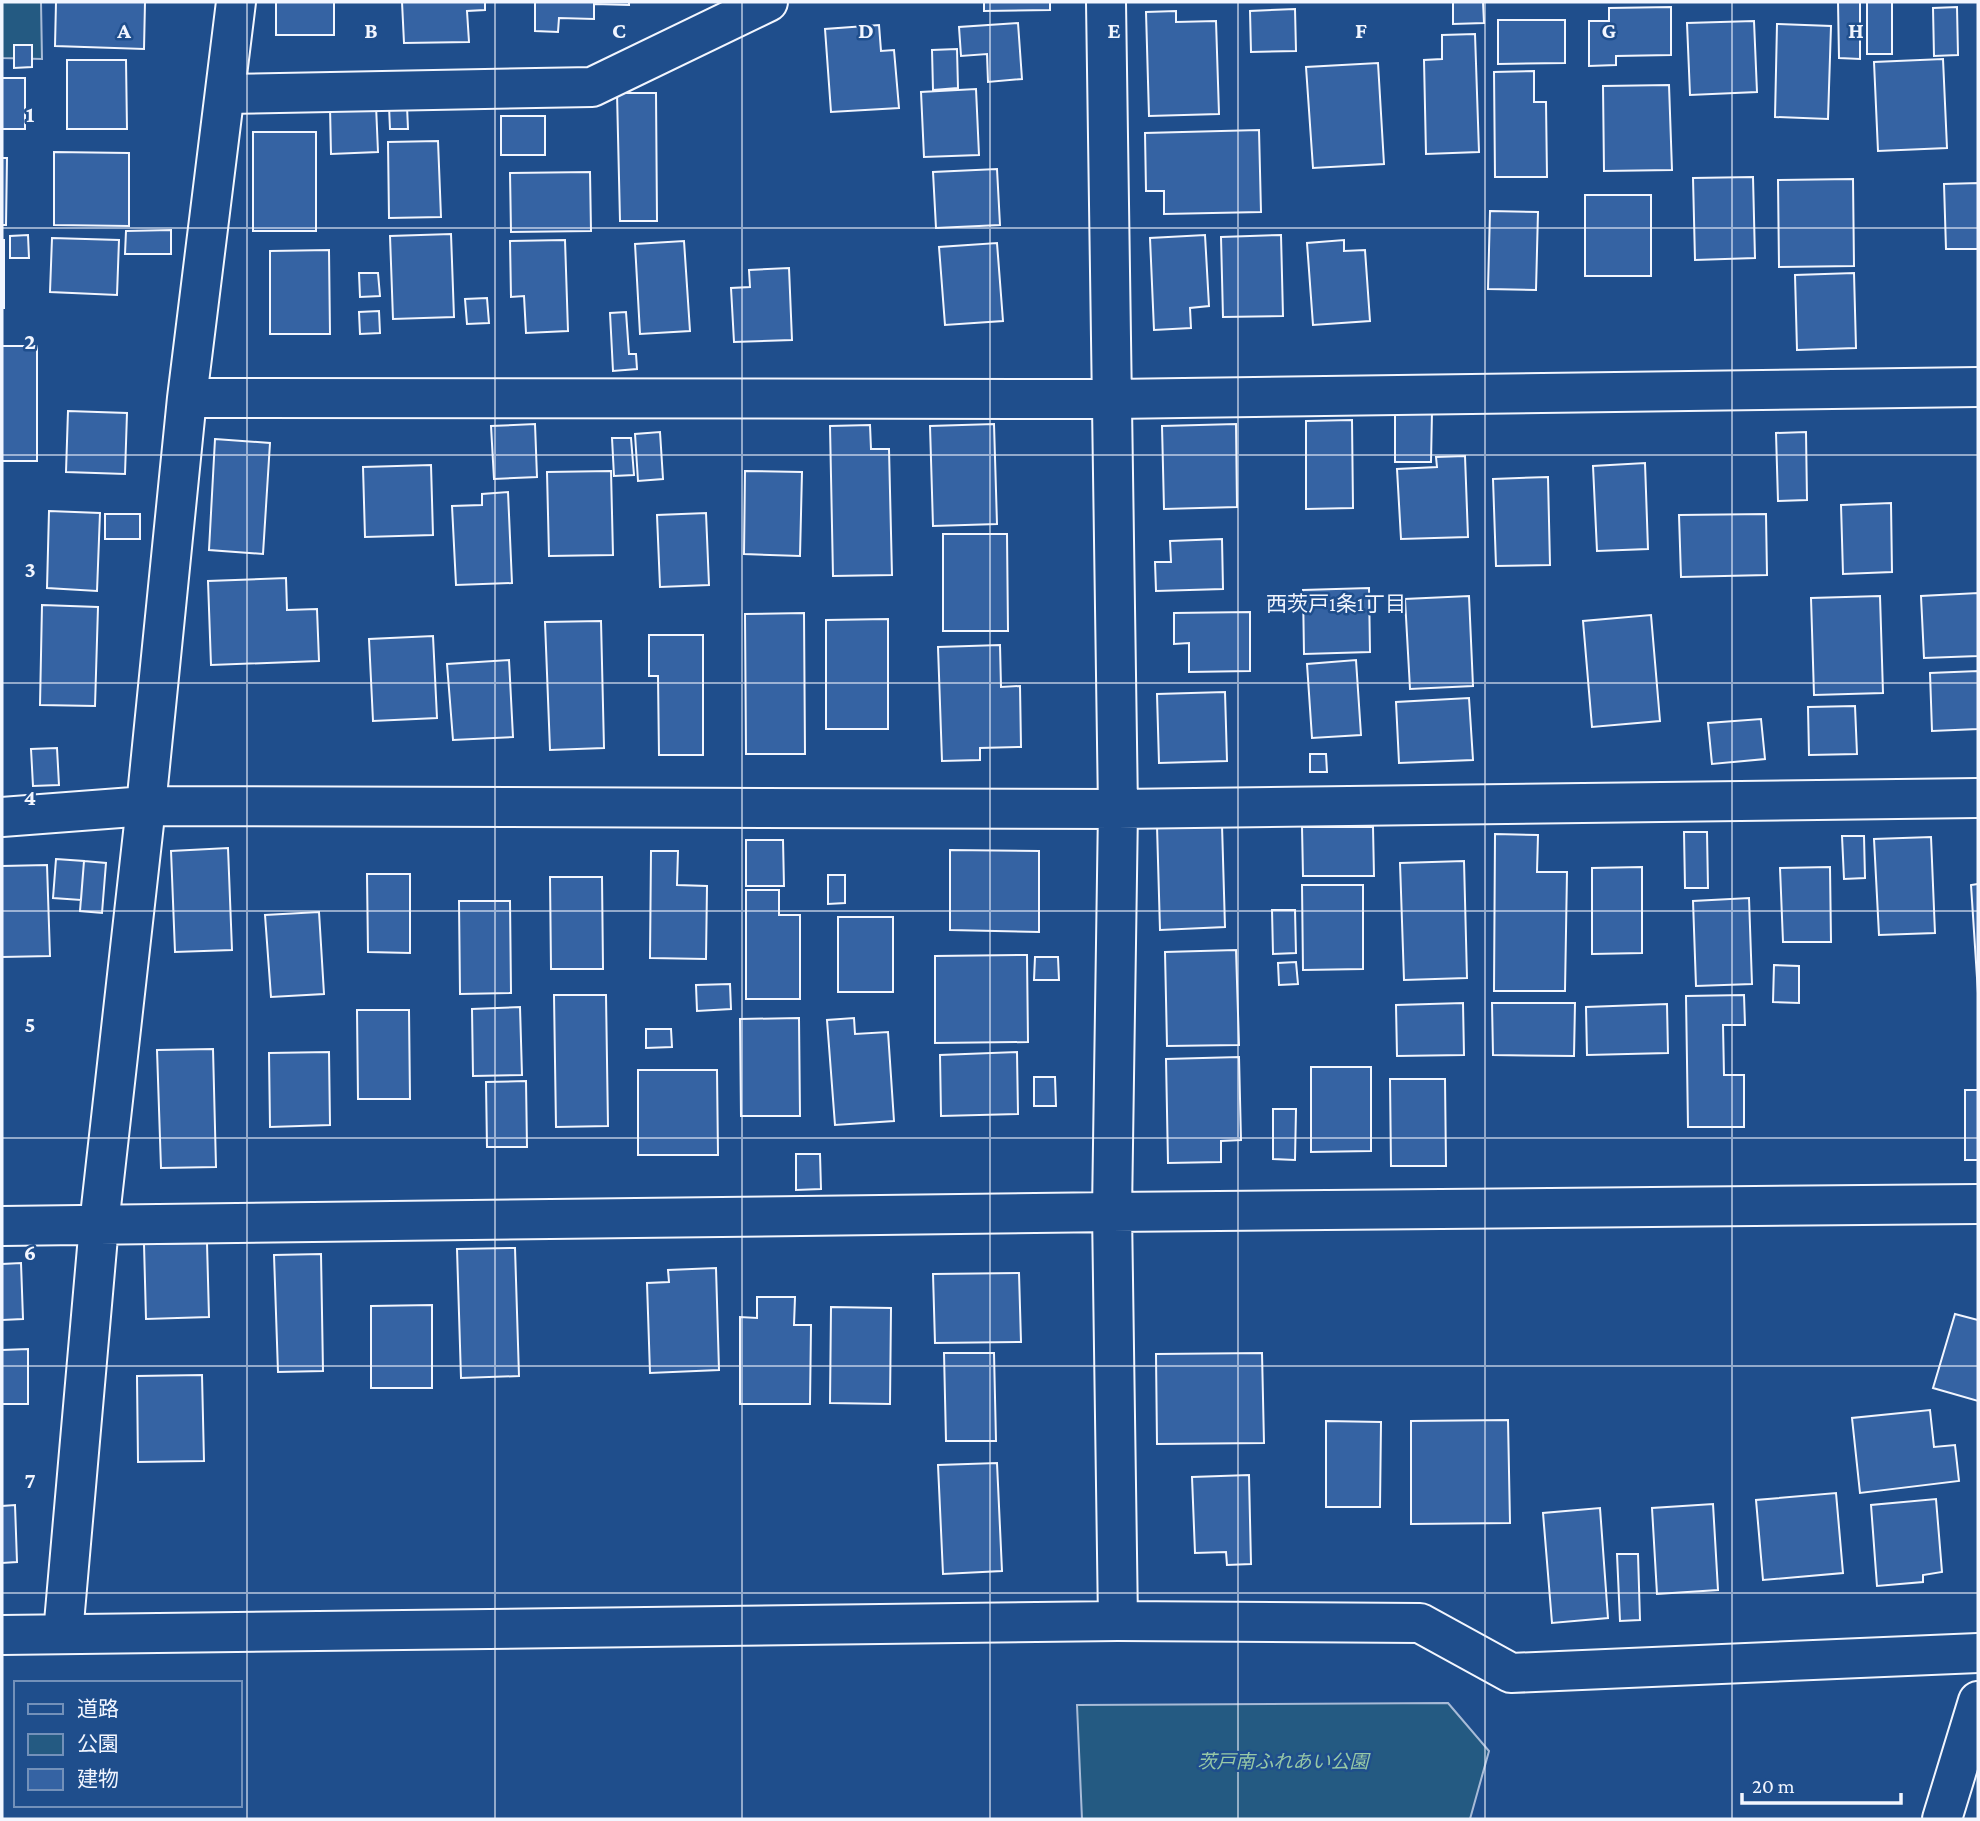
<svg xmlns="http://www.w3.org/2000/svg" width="1980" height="1821" viewBox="0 0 1980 1821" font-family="'Crimson Pro','Noto Sans JP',serif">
	<rect width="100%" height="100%" fill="#1f4e8c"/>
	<path fill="#245a82" stroke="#a8bbd7" stroke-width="2" d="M2 2H41L42 59 2 58Z
		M1448 1703 1489 1751 1470 1819H1082L1077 1705Z"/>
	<path fill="#3563a3" stroke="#f2f6ff" stroke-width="2" d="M56 2H145L144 49 55 46Z
		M276 2H334V35H276Z
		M402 2H485V10L467 11 469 42 404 43Z
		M535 2H629V5L594 4V19L559 18 558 32 535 31Z
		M984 2H1050V10L984 11Z
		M1453 2H1483L1484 23 1453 24Z
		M1838 2H1860V59L1839 58Z
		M1867 2H1892V54H1867Z
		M1671 7V55L1616 56V65L1589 66V21H1609V8Z
		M1957 7 1958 55 1934 56 1933 8Z
		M1295 9 1296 51 1251 52 1250 11Z
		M1176 11V22L1216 21 1219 114 1149 116 1146 12Z
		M1498 20H1565V63L1498 64Z
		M1754 21 1757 92 1690 95 1687 23Z
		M1018 23 1022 79 988 82 987 54 961 56 959 27Z
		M1777 24 1831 26 1828 119 1775 117Z
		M879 25 881 51 894 50 899 108 831 112 825 29Z
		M1475 34 1479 152 1426 154 1424 60 1442 59V35Z
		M14 45H32V67L14 68Z
		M957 49 958 88 933 90 932 50Z
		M1943 59 1947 148 1878 151 1874 62Z
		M67 60H126L127 129H67Z
		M1378 63 1384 164 1313 168 1306 67Z
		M1534 71V102H1546L1547 177H1495L1494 72Z
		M2 78H25V129H2Z
		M1669 85 1672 170 1604 171 1603 86Z
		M976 89 979 155 924 157 921 92Z
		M617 93H656L657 221H620Z
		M376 105 378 152 331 154 330 107Z
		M389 106H407L408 129H390Z
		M501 116H545V155H501Z
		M1259 130 1261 212 1164 214V191H1146L1145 133Z
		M253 132H316V231H253Z
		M438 141 441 217 389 218 388 142Z
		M54 152 129 153V226L54 225Z
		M2 158H7L6 225H2Z
		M997 169 1000 225 936 228 933 172Z
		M590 172 591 231 511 232 510 173Z
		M1753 177 1755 258 1695 260 1693 178Z
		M1853 179 1854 266 1779 267 1778 180Z
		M1978 183V249H1946L1944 184Z
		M1585 195H1651V276H1585Z
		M1490 211 1538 212 1536 290 1488 289Z
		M171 230V254H125L126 231Z
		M451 234 454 317 393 319 390 236Z
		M28 235 29 258H10V236Z
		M1205 235 1209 306 1190 308 1191 328 1154 330 1150 238Z
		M1281 235 1283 316 1223 317 1221 237Z
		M52 238 119 240 117 295 50 292Z
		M2 240H4V308H2Z
		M565 240 568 331 526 333 524 296 511 297 510 241Z
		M1344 240V251L1365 250 1370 321 1313 325 1307 243Z
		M684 241 690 331 640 334 635 244Z
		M997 243 1003 321 945 325 939 247Z
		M329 250 330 334H270V251Z
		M789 268 792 340 734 342 731 288 750 287 749 270Z
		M359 273H378L380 296 360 297Z
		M1854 273 1856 348 1797 350 1795 275Z
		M487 298 489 323 467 324 465 299Z
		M379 311 380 333 360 334 359 312Z
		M626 312 629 354H636L637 369 613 371 610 313Z
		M2 346H37V461H2Z
		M68 411 127 413 125 474 66 472Z
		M1432 412 1431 462H1395V413Z
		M1352 420 1353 508 1306 509V421Z
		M535 424 537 477 494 479 491 426Z
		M994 424 997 524 933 526 930 426Z
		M1236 424 1237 507 1164 509 1162 426Z
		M870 425 871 449H889L892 575 833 576 830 426Z
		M660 432 663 479 638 481 635 434Z
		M1806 432 1807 500 1778 501 1776 433Z
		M612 438H631L634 475 614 476Z
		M215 439 270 443 263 554 209 550Z
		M1465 456 1468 537 1401 539 1397 469 1437 467 1436 457Z
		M1645 463 1648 549 1597 551 1593 466Z
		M431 465 433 535 365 537 363 467Z
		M611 471 613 555 549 556 547 472Z
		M745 471 802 472 800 556 744 554Z
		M1548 477 1550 565 1496 566 1493 479Z
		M508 492 512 583 456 585 452 506 482 505V494Z
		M1891 503 1892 572 1843 574 1841 505Z
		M49 511 100 513 97 591 47 588Z
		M706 513 709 585 660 587 657 515Z
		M105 514H140V539H105Z
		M1766 514 1767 575 1681 577 1679 515Z
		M943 534H1007L1008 631H943Z
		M1222 539 1223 589 1156 591 1155 562H1171L1170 541Z
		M286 578 287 610 317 609 319 661 211 665 208 581Z
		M1369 588 1370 652 1304 654 1303 590Z
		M1978 593V656L1924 658 1921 596Z
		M1469 596 1473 686 1410 689 1405 599Z
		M1880 596 1883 693 1814 695 1811 598Z
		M42 605 98 607 95 706 40 705Z
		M1250 612V671L1189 672V643L1174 644V613Z
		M804 613 805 754H746L745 614Z
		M1651 615 1660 721 1592 727 1583 621Z
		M888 619V729H826V620Z
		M601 621 604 748 550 750 545 622Z
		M649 635H703V755H659L658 676H649Z
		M433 636 437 718 373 721 369 639Z
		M1000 645 1001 687 1020 686 1021 747 980 748V760L942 761 938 647Z
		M509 660 513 737 453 740 447 664Z
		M1356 660 1361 735 1312 738 1307 664Z
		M1978 671V729L1932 731 1930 673Z
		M1225 692 1227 761 1159 763 1157 694Z
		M1469 698 1473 760 1399 763 1396 702Z
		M1855 706 1857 754 1809 755 1808 707Z
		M1761 719 1765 759 1712 764 1708 723Z
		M57 748 59 785 33 786 31 749Z
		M1310 754H1326L1327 772H1310Z
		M1222 825 1225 927 1160 930 1157 826Z
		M1302 827H1373L1374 876H1303Z
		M1684 832H1707L1708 888H1685Z
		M1495 834 1538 835 1537 872H1567L1565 991H1494Z
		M1842 836H1864L1865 878 1844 879Z
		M1931 837 1935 933 1879 935 1874 839Z
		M746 840H783L784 886H746Z
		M228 848 232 950 175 952 171 851Z
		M950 850 1039 851V932L950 930Z
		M651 851H678L677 885 707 886 706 959 650 958Z
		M56 859 84 861 81 900 53 898Z
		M84 861 106 863 102 913 80 911Z
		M1464 861 1467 978 1404 980 1400 863Z
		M47 865 50 956 2 957V866Z
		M1642 867V953L1592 954V868Z
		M1830 867 1831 942H1783L1780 868Z
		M367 874H410V953L368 952Z
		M828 875H845V903L828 904Z
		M550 877H602L603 969H551Z
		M1978 884V993L1971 885Z
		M1302 885H1363V969L1303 970Z
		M746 890H779V915H800V999H746Z
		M1749 898 1752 984 1696 986 1693 901Z
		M459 901H510L511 993 460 994Z
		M1272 910H1295L1296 953 1273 954Z
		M319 912 324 994 271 997 265 915Z
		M838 917H893V992H838Z
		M1236 950 1239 1045 1167 1046 1165 952Z
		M1027 955 1028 1042 935 1043V956Z
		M1035 957H1058L1059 980H1034Z
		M1296 962 1298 984 1279 985 1278 963Z
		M1774 965 1799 966V1003L1773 1002Z
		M730 984 731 1009 697 1011 696 985Z
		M554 995H606L608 1126 556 1127Z
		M1744 995 1745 1025H1723L1724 1075H1744V1127H1688L1686 996Z
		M1463 1003 1464 1055 1397 1056 1396 1005Z
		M1492 1003H1575L1574 1056 1493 1055Z
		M1667 1004 1668 1053 1587 1055 1586 1007Z
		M520 1007 522 1075 473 1076 472 1009Z
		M357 1010H409L410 1099H358Z
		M799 1018 800 1116H741L740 1019Z
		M854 1018 855 1034 888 1032 894 1121 835 1125 827 1020Z
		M646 1029H671L672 1047 646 1048Z
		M213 1049 216 1167 161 1168 157 1050Z
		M329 1052 330 1125 270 1127 269 1053Z
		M1017 1052 1018 1114 941 1116 940 1055Z
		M1239 1057 1241 1140 1221 1141V1162L1168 1163 1166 1059Z
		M1311 1067H1371V1151L1311 1152Z
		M638 1070H717L718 1155H638Z
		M1034 1077H1055L1056 1106H1034Z
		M1390 1079H1445L1446 1166H1391Z
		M526 1081 527 1147H487L486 1082Z
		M1965 1090H1978V1160H1965Z
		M1273 1109H1296L1295 1160 1273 1159Z
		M796 1154H820L821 1189 796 1190Z
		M207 1243 209 1317 146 1319 144 1244Z
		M515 1248 519 1376 461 1378 457 1249Z
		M321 1254 323 1371 278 1372 274 1255Z
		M21 1263 23 1319 2 1320V1264Z
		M716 1268 719 1370 650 1373 647 1283 669 1282 668 1270Z
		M1019 1273 1021 1342 935 1343 933 1274Z
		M757 1297H795L794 1325H811L810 1404H740V1317L757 1318Z
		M432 1305V1388H371V1306Z
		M831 1307 891 1308 890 1404 830 1403Z
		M1955 1314 1978 1320V1401L1933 1388Z
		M28 1349V1404H2V1350Z
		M944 1353H994L996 1441H946Z
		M1262 1353 1264 1443 1157 1444 1156 1354Z
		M202 1375 204 1461 138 1462 137 1376Z
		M1930 1410 1934 1447 1955 1445 1959 1481 1860 1493 1852 1418Z
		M1508 1420 1510 1523 1411 1524V1421Z
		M1326 1421 1381 1422 1380 1507H1326Z
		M997 1463 1002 1571 943 1574 938 1465Z
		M1249 1475 1251 1564 1227 1565 1226 1552 1195 1553 1192 1477Z
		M1836 1493 1843 1573 1763 1580 1756 1500Z
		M1936 1499 1942 1572 1923 1575V1582L1877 1586 1871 1505Z
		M1713 1504 1718 1590 1657 1594 1652 1508Z
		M15 1505 17 1562 2 1563V1506Z
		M1600 1508 1608 1618 1552 1623 1543 1513Z
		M1617 1554H1638L1640 1620 1620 1621Z"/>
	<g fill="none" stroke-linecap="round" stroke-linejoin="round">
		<defs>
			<path id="minor" d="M1106 2 1118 809 1112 1212 1118 1621
				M225 94 592 87 768 2
				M187 398 1113 399 1978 387
				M2 817 146 806 1118 809 1978 798
				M2 1226 1112 1212 1978 1204
				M63 1634 99 1225 146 806 187 398 236 2
				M2 1635 1118 1621 1420 1623 1511 1673 1978 1653
				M1942 1819 1978 1701"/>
		</defs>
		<use href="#minor" stroke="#f2f6ff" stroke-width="42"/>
		<use href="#minor" stroke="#1f4e8c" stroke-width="38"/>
	</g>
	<path fill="none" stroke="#f2f6ff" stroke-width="2" stroke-opacity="0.55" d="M247 2V1819M495 2V1819M742 2V1819M990 2V1819M1238 2V1819M1485 2V1819M1732 2V1819M2 228H1978M2 455H1978M2 683H1978M2 911H1978M2 1138H1978M2 1366H1978M2 1593H1978"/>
	<g text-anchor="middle" stroke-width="5" stroke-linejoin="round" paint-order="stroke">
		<g font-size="19" font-style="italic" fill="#97c8a6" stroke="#1f4e8c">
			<text x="1283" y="1768">茨戸南ふれあい公園</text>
		</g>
		<g font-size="21" fill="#f2f6ff" stroke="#1f4e8c">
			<text x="1336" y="611">西茨戸1条1丁目</text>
		</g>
	</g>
	<g font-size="23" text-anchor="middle" font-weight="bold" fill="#f2f6ff" stroke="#1f4e8c" stroke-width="5" stroke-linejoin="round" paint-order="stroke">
		<text x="124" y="38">A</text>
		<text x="371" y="38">B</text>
		<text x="619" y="38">C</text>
		<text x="866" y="38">D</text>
		<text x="1114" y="38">E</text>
		<text x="1361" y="38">F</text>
		<text x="1609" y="38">G</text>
		<text x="1856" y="38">H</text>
		<text x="30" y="122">1</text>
		<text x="30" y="349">2</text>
		<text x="30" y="577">3</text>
		<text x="30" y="805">4</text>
		<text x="30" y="1032">5</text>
		<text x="30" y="1260">6</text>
		<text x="30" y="1488">7</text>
	</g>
	<rect width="1980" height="1821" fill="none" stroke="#f2f6ff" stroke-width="7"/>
	<rect x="14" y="1681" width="228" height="126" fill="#1f4e8c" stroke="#7391ba" stroke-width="2"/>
	<rect x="28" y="1704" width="35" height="10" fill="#1f4e8c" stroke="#7391ba" stroke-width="2"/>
	<text x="77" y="1716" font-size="21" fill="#f2f6ff">道路</text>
	<rect x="28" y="1734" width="35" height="21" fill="#245a82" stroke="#7391ba" stroke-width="2"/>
	<text x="77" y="1751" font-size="21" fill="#f2f6ff">公園</text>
	<rect x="28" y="1769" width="35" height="21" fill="#3563a3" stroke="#7391ba" stroke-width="2"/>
	<text x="77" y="1786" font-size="21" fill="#f2f6ff">建物</text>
	<path d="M1742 1793v10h159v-10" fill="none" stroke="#f2f6ff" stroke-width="3.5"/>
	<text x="1752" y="1793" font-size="21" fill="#f2f6ff" stroke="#1f4e8c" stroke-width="5" paint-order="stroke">20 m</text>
</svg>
